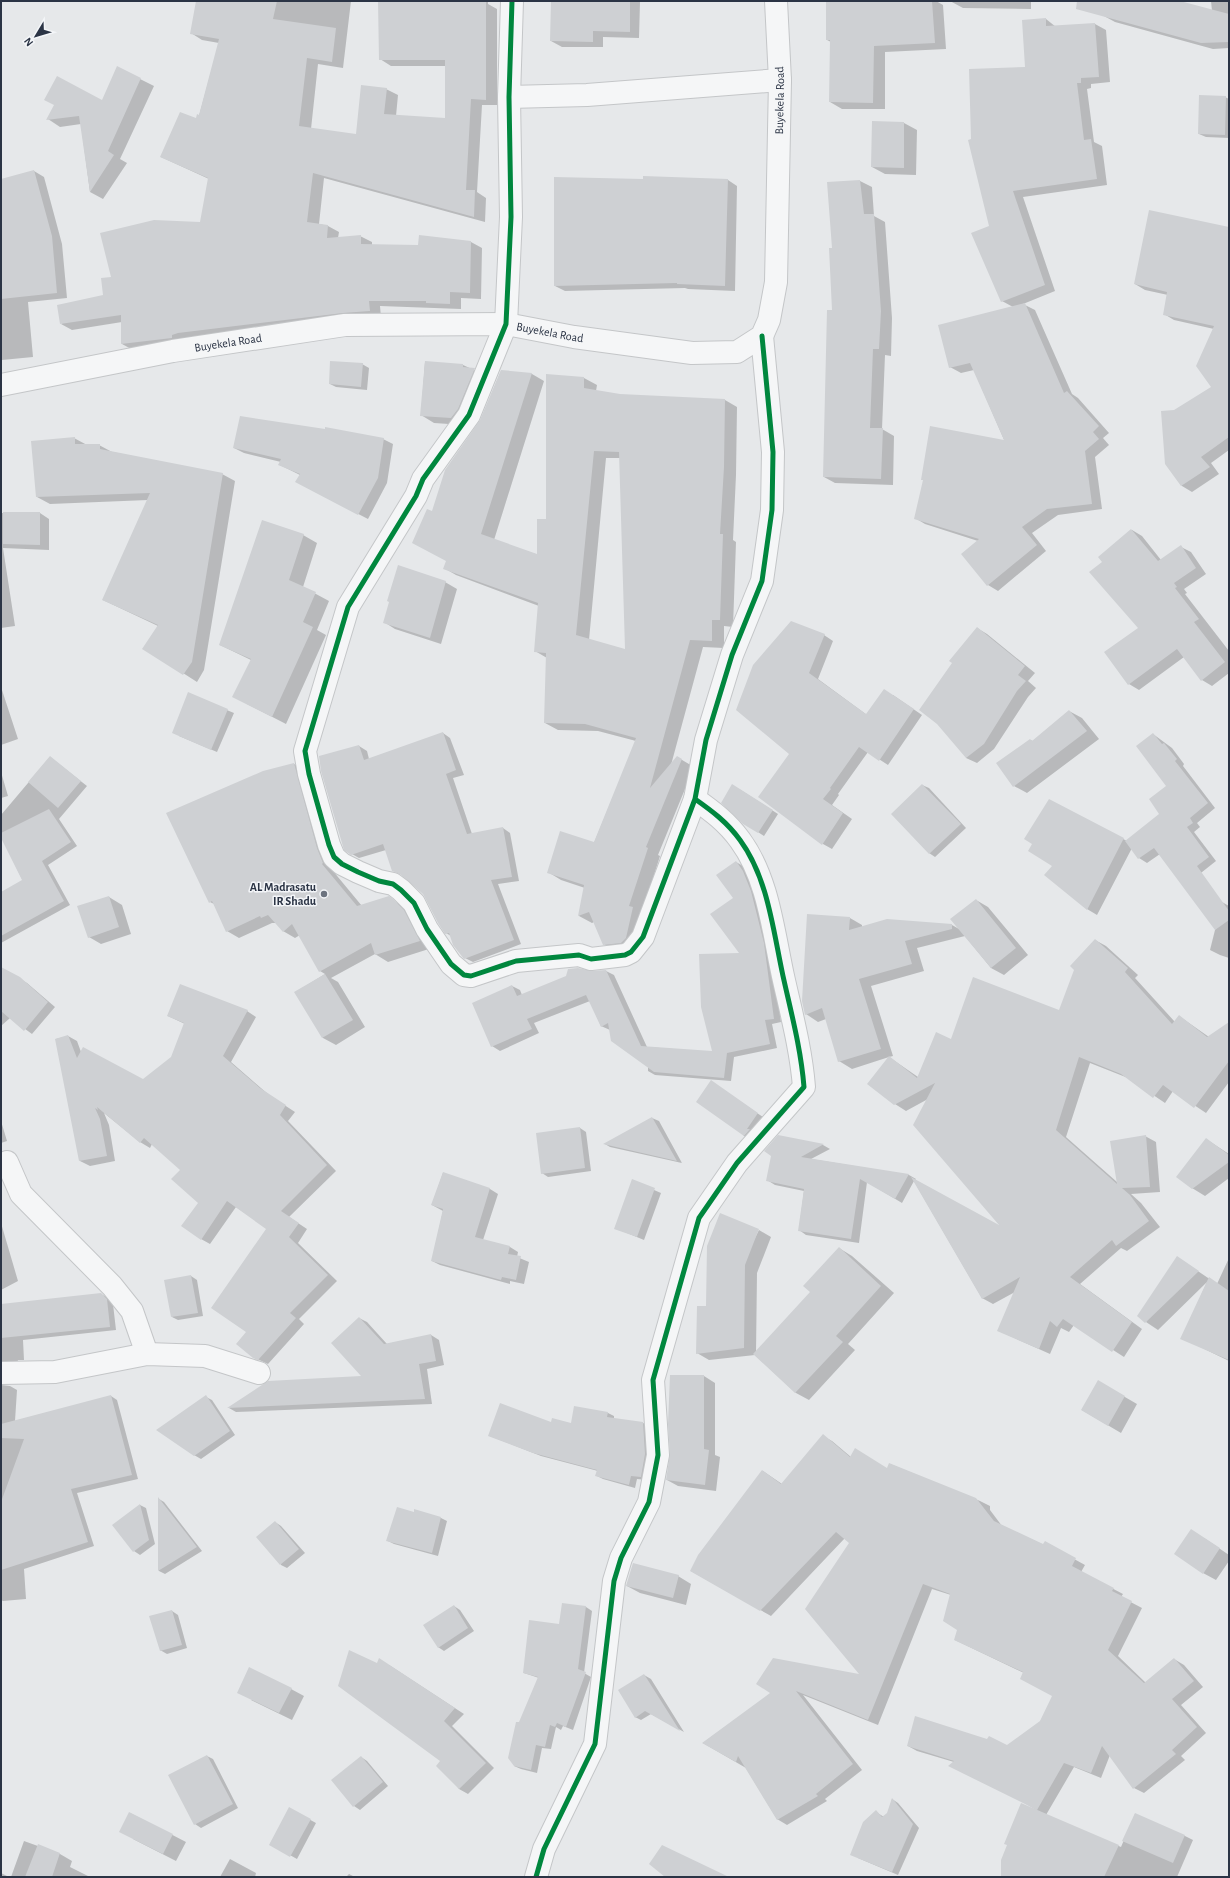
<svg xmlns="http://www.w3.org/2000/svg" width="1230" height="1878" viewBox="0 0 1230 1878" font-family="'Alegreya Sans',sans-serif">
	<rect width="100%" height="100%" fill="#e6e8ea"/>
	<path fill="#0003" fill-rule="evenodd" d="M197 1H351L343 68 318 64 311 129 357 135 386 89 398 95 396 116 446 119V66H391L380 59 379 1H488V4L497 9V105H482L477 192 486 198 485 222 324 178 319 224 328 226 339 232 338 238 360 236 372 242V245L419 246 420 236 471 242 482 248 481 299 461 298V309L380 306 381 317 133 350 122 344V322L72 330 61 324 105 296 112 278 201 223 209 179 161 157 199 116 219 43 202 40 191 33Z
		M552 1H637L640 2 639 38 603 37V47H562L551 41Z
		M827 1H936L943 5 946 49 885 52V109H842L830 102 831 42 827 40Z
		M950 1H1031V9L963 8Z
		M1108 1H1176L1212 11 1211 1H1229V48L1213 49 1115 22 1104 16Z
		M1046 19 1056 27 1095 24 1106 30 1110 82 1091 84V88L1087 89 1094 142 1102 146 1107 185 1023 197 1055 291 1023 304 1035 310 1072 394 1078 398 1109 433 1103 438 1109 445 1095 457 1102 509 1058 515 1032 533 1046 551 998 591 988 585 978 541 925 524 915 518 924 481 922 479 1005 442 974 370 961 373 950 367 1013 307 1002 301 990 226 972 140 1026 68Z
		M118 68 154 86 120 159 127 163 103 199 90 192 81 124 60 127 48 119 102 102Z
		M1225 97 1229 99V138L1206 137 1199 134Z
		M873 122 904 123 917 130 916 175 885 174 872 167Z
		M34 171 44 177 62 244 67 298 28 302 33 357 2 360 1 180Z
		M644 180H728L737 186 735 291 688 289 685 288 565 291 555 286Z
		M860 181 872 187 874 216 885 222 892 318 891 356 885 355 882 429 894 436 893 485 835 483 824 477 833 311V249L828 183Z
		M1229 231V450L1211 463 1219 474 1192 492 1182 486 1166 464 1175 411 1214 386V329L1174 320 1164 314 1168 295 1145 290 1135 284Z
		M425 362 463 365 487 376 464 425 434 423 421 415Z
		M362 364 369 368 367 390 336 387 330 384Z
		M501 371 532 374 544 381 494 540 538 555 584 378 597 385 596 391 620 395 725 400 737 407 736 475 733 540 736 542 733 627 724 626V648L703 647 671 765 677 757 694 767 658 855 660 856 642 913 639 945 616 952 604 944 594 922 592 923 579 916 585 888 561 880 548 872 594 843 636 741 598 731 558 730 545 723 547 658 535 651 539 606 456 575 444 568 447 561 433 512 481 420ZM606 458H620L626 650 589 640Z
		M74 438 87 445H99L112 452 222 474 235 481 204 670 197 682 144 648 158 626 103 600 148 500 50 504 37 497Z
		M383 439 393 444 387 483 368 519 306 487 300 475 280 465 281 462 244 453 234 448Z
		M1 513H40L49 519V550L3 548 15 626 1 628Z
		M1132 530 1142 536 1161 560 1181 547 1191 552 1206 574 1184 589 1187 593 1185 594 1229 651V673L1212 686 1202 680 1184 657 1139 690 1129 684 1139 628 1103 562Z
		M303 535 317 543 303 587 329 601 317 630 326 635 286 724 247 704 251 660 220 645Z
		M445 582 457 589 441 644 395 629 384 622Z
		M977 628 987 634 1035 673 1028 681 1036 688 1028 697 994 749 977 763 966 758Z
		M824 635 833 641 818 679 867 715 893 695 922 715 888 765 868 752 838 794 839 795 832 805 852 819 832 849 823 844 790 754 754 665Z
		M1 687 18 739 1 745Z
		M188 694 234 713 217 752 179 736Z
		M1069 711 1082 718 1099 739 1027 793 1014 786 1030 740 1033 741Z
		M443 733 450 738 464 775 453 778 472 834 503 828 510 833 519 881 498 884 521 944 473 962 465 958 451 936 446 933 424 894 404 876 393 870 386 850 359 858 352 854 359 746 367 751 369 759Z
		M1153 734 1172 748 1184 764 1183 766 1215 808 1197 823 1200 827 1194 832 1216 861 1187 884 1160 854 1147 863 1139 858 1132 848 1097 915 1087 909 1034 843 1049 801 1127 841 1161 814 1168 787Z
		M50 757 87 786 59 819 77 846 48 865 70 905 1 943V893L23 881 1 836V815Z
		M294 764 306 771 335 870 333 871 362 906 389 898 405 908 432 948 388 962 375 954 331 978 338 982 365 1027 336 1045 323 1038 296 992 325 974 320 971 300 935 295 938 283 931 277 923H272L239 938 227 931 214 904 210 902Z
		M1 772 8 796 1 798Z
		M922 785 929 788 966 828 935 857 929 853Z
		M739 789 778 814 764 836 744 823Z
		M736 862 743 866 750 876 771 948 781 1022 772 1024 777 1048 734 1057 731 1081 655 1075 648 1071V1066L610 1030 601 1026 590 1001 534 1023 539 1033 500 1051 492 1046 512 986 520 990 522 995 592 972 606 971 614 975 647 1047 713 1052 740 954 734 898Z
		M109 897 122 905 131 934 101 944 89 937Z
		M976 900 988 907 1028 955 1004 975 991 968 965 936 917 948 924 971 871 986 893 1056 889 1057 918 1077 951 1040 1060 1011 1095 940 1106 946 1138 975 1135 978 1175 1022 1179 1016 1209 1037 1229 1023V1082L1206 1113 1173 1091 1165 1103 1128 1078 1090 1063 1066 1137 1117 1182 1145 1136 1156 1142 1160 1192 1131 1194 1141 1203 1160 1227 1127 1251 1121 1248 1080 1284 1142 1329 1124 1357 1074 1325 1069 1332 1061 1328 1050 1354 999 1331 1015 1292 993 1304 982 1298 914 1181 902 1203 867 1182 859 1243 806 1235 799 1230 804 1191 775 1185 767 1180 779 1136 823 1145 830 1149 811 1159 909 1175 916 1179 915 1180 1002 1228 928 1099 906 1111 895 1104 889 1057 852 1069 839 1061 826 1019 818 1022 806 1014 850 918 862 925V927L952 925 959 929Z
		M1222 902 1229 906V958L1220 955 1210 950Z
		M11 974 27 983 55 1007 32 1034 10 1018 1 1026V977Z
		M247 1011 256 1017 231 1062 269 1095 295 1112 288 1121 336 1171 289 1217 307 1229 298 1243 337 1281 299 1319 304 1324 268 1364 253 1357 247 1332 267 1228 236 1207 210 1244 201 1239 199 1203 182 1170 152 1144 150 1148 140 1142 104 1113 109 1125 115 1161 90 1166 80 1161 56 1039 68 1036 77 1041 81 1052 143 1081 172 1058 185 1024 168 1016Z
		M712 1082 770 1122 757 1143 744 1136Z
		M652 1118 659 1121 682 1163 610 1147 605 1144Z
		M1 1121 7 1141 1 1143Z
		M580 1128 586 1132 591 1171 548 1177 542 1173Z
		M1206 1139 1229 1154V1178L1205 1196 1192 1188Z
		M443 1173 490 1189 498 1194 483 1240 510 1247 518 1252 517 1257 529 1262 524 1284 510 1281V1284L440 1265 432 1261 443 1211 432 1205Z
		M633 1181 661 1193 644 1240 615 1228Z
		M1 1223 18 1281 1 1290Z
		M759 1230 771 1237 757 1273 756 1353 812 1292 839 1248 852 1256 894 1293 848 1344 855 1350 809 1400 796 1393 755 1355 709 1360 697 1353Z
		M1177 1257 1217 1284 1229 1258V1361L1182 1338 1207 1282 1158 1330 1146 1322Z
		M191 1276 197 1280 203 1316 178 1320 172 1317Z
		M101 1294 108 1298 113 1304 116 1330 23 1340 24 1360H18L17 1364 1 1367V1305Z
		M359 1318 367 1322 387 1344 431 1335 439 1340 444 1365 427 1369 432 1404 236 1412 229 1408 269 1382 364 1377Z
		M704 1376 715 1383V1455L720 1457 716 1491 678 1486 667 1480Z
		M1099 1382 1137 1404 1121 1433 1082 1410Z
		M1 1385 10 1386 17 1390 15 1421 111 1396 117 1400 138 1479 77 1493 94 1546 24 1569 26 1599 3 1601 1 1600Z
		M206 1397 212 1400 235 1435 201 1459 194 1455Z
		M608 1413 614 1416V1419L643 1423 649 1426 647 1480 637 1479 635 1488 603 1479 597 1476 598 1471 541 1456 490 1436 551 1423 572 1424Z
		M823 1436 832 1441 851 1457 888 1469 890 1464 980 1501 990 1506V1510L1002 1526 1044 1545 1045 1543 1085 1565 1081 1572 1123 1594 1121 1597 1142 1608 1118 1656 1146 1683 1174 1659 1184 1665 1203 1687 1181 1705 1206 1733 1181 1756 1185 1760 1144 1793 1134 1788 1110 1755 1101 1778 1074 1767 1046 1815 1121 1847 1135 1814 1185 1836 1193 1840 1177 1877H1036L1035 1809 954 1762 917 1751 908 1746H1007L1040 1722 1054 1696 1024 1673 955 1640 959 1630 951 1595 932 1589 878 1725 803 1695 862 1770 825 1799 827 1801 787 1825 777 1819 746 1768 703 1743 772 1693 862 1675 851 1543 845 1538 771 1616 691 1571 763 1471 782 1484Z
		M159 1499 164 1502 202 1551 165 1574 159 1571Z
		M140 1505 146 1508 155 1544 140 1555 134 1551Z
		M414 1513 441 1518 447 1521 438 1556 394 1544 388 1541Z
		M275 1522 281 1526 305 1553 287 1568 281 1565Z
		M1204 1538 1229 1555V1561L1216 1580 1203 1573Z
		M678 1576 691 1584 686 1605 640 1593 627 1586Z
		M563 1604 586 1607 592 1611 584 1673 591 1677 573 1730 563 1726 561 1730 556 1727 551 1749 542 1748 537 1773 521 1769 514 1766 520 1724 539 1678 524 1673 560 1625Z
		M454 1606 460 1610 474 1631 444 1651 438 1647Z
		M172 1611 178 1615 187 1648 167 1654 160 1650Z
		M377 1664 389 1665 464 1714 452 1726 494 1768 468 1794 459 1789Z
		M644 1675 651 1679 684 1732 651 1714 641 1720 635 1717Z
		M291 1689 304 1696 292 1720 251 1700Z
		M207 1756 213 1759 238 1808 201 1828 195 1824Z
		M361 1757 367 1761 388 1786 360 1810 354 1806Z
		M892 1799 898 1803 919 1828 898 1875 858 1858 876 1812 884 1817 888 1814Z
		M290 1809 316 1823 297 1859 270 1844Z
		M130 1813 186 1842 176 1861 133 1839Z
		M24 1841 60 1854 72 1861 70 1867 90 1877H11Z
		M230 1859 256 1873 255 1877H220Z
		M1 1873 9 1877H1Z
		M349 1874 355 1877H346Z"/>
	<path fill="#ced0d3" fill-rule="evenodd" d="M196 1H277L273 19 336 28 332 62 307 58 299 126 356 134 361 85 387 88 384 114 445 118V60H379L378 1 486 2V100L471 99 466 190H475L474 217 313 173 307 222 328 225 327 238 361 235V244L418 245 419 235 471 241 470 293 450 292V304L426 303V301H369L370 311 343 313 178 333 172 335V338L121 344V315L60 324 57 305 103 295 101 278 111 277 100 233 154 220 200 222 208 178 160 157 180 112 196 118 197 114 199 115 219 39 190 34Z
		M551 1H630V32L593 31V42L550 41Z
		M826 1H932L935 43 874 46 873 103 829 102 830 40H826Z
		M1077 1H1180L1229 14V42L1201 43 1076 9Z
		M1046 18V26L1095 23 1099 77 1081 78V83H1077L1084 140 1091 139 1097 179 1013 191 1045 285 1001 302 971 233 989 226 968 140 971 139 969 69 1025 67 1022 20Z
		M117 66 141 78 108 151 114 155 90 192 79 116 46 120 54 105 44 100 57 76 102 100Z
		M1199 95 1226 96 1225 135 1198 134Z
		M872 121 904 122V168L871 167Z
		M34 170 52 236 57 293 1 299V179Z
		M643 176 728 179 725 286 677 284V283L554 286V177L643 179Z
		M860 180 864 214H874L881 311 879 349H873L870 428H883L881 479 823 477 827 310H832L829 248H832L827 182Z
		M1149 210 1229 227V437L1201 457 1210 467 1181 486 1165 464 1161 411 1174 410 1211 387 1196 366 1214 326 1163 315 1167 292 1134 284Z
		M1025 303 1064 393 1067 391 1099 426 1093 432 1099 439 1085 451 1092 504 1047 509 1022 527 1037 545 987 586 961 554 979 539 914 519 923 480H921L930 426 1004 440 970 363 949 368 938 325Z
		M330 361 363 363 361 387 329 384Z
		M425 361 463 364V367L475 368 458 409 451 418 420 416Z
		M501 370 532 373 481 534 537 554V519H546V374L584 377V388L620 394 725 399 724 467 720 534H723L720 620H712V641L690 640 650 788 677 756 682 759 646 847 648 848 629 906 633 907 626 938 621 943 603 945 589 912 578 916 584 885 547 873 560 831 594 842 636 738 585 724 544 723 546 653 534 652 538 603 443 569 446 561 412 543 427 509 432 511 445 470 480 420ZM594 451 619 452 625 649 576 635Z
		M240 416 325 429V427L384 438 378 478 358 515 295 482 300 474 278 465 281 459 233 448Z
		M75 437V444H100V449L223 473 192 662 183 675 142 649 158 625 102 600 150 493 36 497 31 441Z
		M3 512H40V545L3 544Z
		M262 520 304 534 289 580 316 592 303 622 313 627 272 717 232 697 251 659 219 645Z
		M1131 529 1158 561 1181 545 1196 568 1174 583 1177 587 1175 588 1199 619 1194 622 1225 662 1201 681 1177 649 1128 685 1104 652 1138 628 1089 572 1102 562 1098 557Z
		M398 565 446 581 430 638 383 623 389 602 387 601Z
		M791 621 825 634 809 673 866 714 884 689 914 709 879 761 859 747 830 788 831 789 823 799 843 813 822 845 758 797 789 754 736 710 753 665Z
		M977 627 1025 666 1018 675 1026 681 1017 691 984 744 966 758 937 724 919 710 952 663 949 661Z
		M188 692 228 709 211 750 172 733Z
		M1069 710 1087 731 1013 787 996 763 1030 739 1032 741Z
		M443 732 456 770 446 774 467 834 503 827 512 877 491 880 514 940 464 959 453 945 449 933 445 934 438 923 423 894 400 874 392 871 383 844 351 855 344 850 321 771 319 756 359 745 364 760Z
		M1153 733 1162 744 1164 743 1177 759 1175 761 1208 803 1190 818 1193 823 1187 827 1209 857 1197 866 1229 911V920L1215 930 1154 848 1138 859 1125 841 1159 814 1149 799 1166 786 1136 746Z
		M50 756 81 781 58 808 28 782Z
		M294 763 317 848 323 863 322 864 357 906 389 896 393 899 404 910 420 941 375 955 371 943 319 972 292 924 283 932 268 915 261 918 260 916 226 932 212 901 209 903 166 813 263 771Z
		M732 784 773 810 758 833 743 824 721 803Z
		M922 784 961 824 929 854 891 814Z
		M1049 799 1124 838 1087 910 1044 875 1052 866 1028 851 1032 844 1024 839Z
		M49 809 71 842 42 861 64 901 1 936V892L22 880 1 838V833Z
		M736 861 743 871 751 891 764 943 774 1019 765 1020 770 1044 727 1053 724 1078 654 1072 611 1041 608 1023 601 1027 586 995 527 1019 532 1029 491 1047 472 1003 512 985 517 996 566 976 568 969 578 968 592 971 606 970 641 1046 712 1051 701 1007 699 954 739 953 710 914 733 898 716 875Z
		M109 896 119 927 88 938 77 906Z
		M976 899 1016 948 991 968 950 919Z
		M807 914 850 917 849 930 887 919 952 924V929L905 941 912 964 859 979 881 1049 838 1062 822 1008 805 1015 802 1001Z
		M1095 939 1128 968 1125 972 1172 1024 1179 1015 1207 1037 1229 1022V1061L1194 1108 1163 1085 1153 1098 1121 1074 1079 1057 1056 1130 1117 1184 1110 1141 1146 1135 1150 1187 1122 1188 1130 1195 1149 1221 1116 1246 1112 1240 1070 1277 1132 1322 1112 1352 1063 1319 1057 1327 1050 1321 1039 1349 997 1331 1020 1277 982 1299 911 1177 999 1225 913 1125 935 1083 894 1105 867 1084 889 1056 917 1078 936 1032 951 1039 973 977 1059 1010 1074 970 1070 966Z
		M1 967 20 977 48 1002 24 1031 1 1011Z
		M325 974 353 1020 322 1038 294 992Z
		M180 984 248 1010 223 1056 260 1088 286 1105 280 1115 327 1165 281 1211 299 1223 289 1237 328 1275 290 1313 296 1318 258 1360 253 1358 236 1344 246 1332 211 1308 266 1229 227 1201 201 1240 181 1226 198 1203 171 1179 180 1170 144 1138 140 1143 97 1107 98 1110 95 1108 100 1119 107 1156 79 1161 55 1039 68 1035 77 1058 83 1047 143 1079 171 1057 184 1023 167 1016Z
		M711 1080 758 1113 747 1129H750L744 1136 696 1102Z
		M652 1117 677 1161 603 1144Z
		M580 1127 585 1168 541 1174 536 1133Z
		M778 1135 824 1144 801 1157 909 1174 895 1199 860 1179 851 1239 798 1231 804 1189 766 1181 771 1156 764 1151Z
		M1206 1138 1229 1155V1162L1192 1189 1176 1177Z
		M443 1172 490 1188 475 1237 510 1246 508 1254 521 1256 516 1280 502 1277 501 1280 431 1261 443 1209 431 1205Z
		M632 1179 655 1188 637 1237 614 1229Z
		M720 1213 759 1229 745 1265 744 1348 696 1354 697 1306H706L707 1246Z
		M839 1247 881 1286 836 1336 843 1342 795 1393 753 1354 810 1292 803 1286Z
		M1177 1256 1199 1271 1145 1323 1137 1316Z
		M191 1275 198 1313 171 1317 164 1280Z
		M1209 1277 1229 1291V1360L1180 1339Z
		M101 1293 107 1299 110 1327 1 1338V1304Z
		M359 1317 384 1344 431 1334 436 1361 419 1364 425 1399 227 1408 268 1381 361 1376 331 1343Z
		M670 1375H704V1449L709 1450 705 1485 666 1480 670 1454 668 1424Z
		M1098 1380 1125 1396 1108 1426 1081 1410Z
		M111 1395 132 1475 71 1489 88 1542 1 1570V1502L24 1439 1 1438V1424Z
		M206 1395 230 1431 194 1456 156 1430Z
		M500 1403 551 1422 552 1418 571 1423 574 1406 608 1412 607 1417 643 1422 645 1454 641 1477 631 1476 629 1485 595 1476 597 1470 533 1453 488 1436Z
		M823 1434 850 1457 855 1448 887 1468 889 1463 976 1498 994 1521 1043 1544 1045 1541 1076 1558 1072 1566 1114 1588 1112 1591 1132 1601 1108 1650 1144 1683 1174 1658 1194 1681 1172 1699 1197 1727 1172 1750 1176 1754 1133 1789 1102 1746 1091 1773 1064 1763 1037 1810 948 1766 954 1761 907 1746 915 1716 987 1739 989 1736 1007 1745 1040 1721 1052 1696 1020 1679 1023 1672 954 1640 957 1630 943 1621 950 1594 923 1584 868 1720 796 1691 853 1764 816 1794 818 1796 777 1820 738 1756 736 1762 702 1743 770 1693 756 1684 773 1658 859 1674 805 1609 849 1543 836 1532 760 1611 690 1571 698 1555 762 1470 781 1484Z
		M158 1497 197 1547 158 1571Z
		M140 1504 149 1540 133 1552 112 1525Z
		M397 1507 414 1512V1509L441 1517 432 1553 386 1541Z
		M275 1521 299 1549 280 1565 256 1537Z
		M1191 1529 1220 1548 1203 1574 1174 1554Z
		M633 1563 679 1575 673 1598 626 1586Z
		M562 1603 586 1606 578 1669 586 1672 566 1727 557 1723 555 1727 550 1725 545 1747 536 1745 531 1770 514 1766 508 1758 516 1722H519L538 1677 523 1673 529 1620 559 1624Z
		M454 1605 468 1628 438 1648 423 1625Z
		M172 1610 182 1645 160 1651 149 1616Z
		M349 1650 377 1663 379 1658 455 1708 444 1721 486 1763 459 1789 436 1766 440 1761 338 1686Z
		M249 1667 292 1688 279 1713 237 1693Z
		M644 1674 680 1731 645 1711 635 1718 618 1690Z
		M207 1755 233 1804 194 1825 168 1775Z
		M361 1756 383 1782 353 1807 331 1780Z
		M892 1798 913 1824 892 1872 850 1855 863 1822 876 1810 882 1817 887 1813Z
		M1021 1803 1119 1845 1104 1877H1001V1860L1007 1845 1004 1844Z
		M289 1807 311 1819 290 1857 269 1845Z
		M129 1812 173 1834 163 1854 119 1832Z
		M1135 1813 1185 1835 1173 1863 1122 1841Z
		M38 1844 60 1853 52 1877H25Z
		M662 1845 729 1877H665L649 1864Z"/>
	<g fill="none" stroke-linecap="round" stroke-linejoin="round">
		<defs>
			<g id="street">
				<path d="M512 1 509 97 511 217 506 324 469 415 423 479 416 496 348 607 305 751 309 774 329 845 334 857 342 864 358 872 379 881 393 884 401 890 414 903 427 929 451 964 464 975 471 976 516 961 579 955 591 959 625 955 631 952 643 937 695 799 706 740 732 655 762 581 772 510 773 452 762 336"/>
				<path d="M509 97 587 95 780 80"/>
				<path id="s1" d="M1 385 173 351 345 325 506 324 574 337 692 353 737 352 762 336 769 320 776 282 780 80 776 1"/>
				<path d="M7 1162 21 1194 112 1286 132 1311 147 1354"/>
				<path d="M1 1373 55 1372 147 1354 205 1356 259 1373"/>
				<path d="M536 1877 544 1849 595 1744 614 1581 621 1558 649 1502 658 1455 653 1380 699 1218 737 1163 804 1087C801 1049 791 1012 783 976 773 930 768 878 740 840 727 822 712 811 695 799"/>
			</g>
		</defs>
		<use href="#street" stroke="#c4c6c8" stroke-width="24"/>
		<use href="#street" stroke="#f5f6f7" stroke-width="22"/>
		<defs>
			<path id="cycleway" d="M512 1 509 97 511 217 506 324 469 415 423 479 416 496 348 607 305 751 309 774 329 845 334 857 342 864 358 872 379 881 393 884 401 890 414 903 427 929 451 964 464 975 471 976 516 961 579 955 591 959 625 955 631 952 643 937 695 799 706 740 732 655 762 581 772 510 773 452 762 336
				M536 1877 544 1849 595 1744 614 1581 621 1558 649 1502 658 1455 653 1380 699 1218 737 1163 804 1087C801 1049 791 1012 783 976 773 930 768 878 740 840 727 822 712 811 695 799"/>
		</defs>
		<use href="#cycleway" stroke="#f4f6f9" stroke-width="8"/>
		<use href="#cycleway" stroke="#00873e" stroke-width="5"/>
	</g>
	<circle fill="#6c737f" stroke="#f4f6f9" stroke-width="1.5" cx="324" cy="894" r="4"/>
	<g text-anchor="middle" stroke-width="3" stroke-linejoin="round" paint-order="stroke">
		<g font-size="12" fill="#2b3445" stroke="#f4f6f9">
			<text dy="4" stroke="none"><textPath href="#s1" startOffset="1011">Buyekela Road</textPath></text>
			<text dy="4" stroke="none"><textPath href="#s1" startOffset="555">Buyekela Road</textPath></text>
			<text dy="4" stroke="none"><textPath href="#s1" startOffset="231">Buyekela Road</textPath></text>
		</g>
		<g font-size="12" font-weight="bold" fill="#2b3445" stroke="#f4f6f9" text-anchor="end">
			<text x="316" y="891">AL Madrasatu<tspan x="316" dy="14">IR Shadu</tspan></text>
		</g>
	</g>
	<rect width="1230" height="1878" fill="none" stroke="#2b3445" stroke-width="4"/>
	<g transform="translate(36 36) rotate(232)" stroke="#f4f6f9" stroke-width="3" paint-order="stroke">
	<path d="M0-3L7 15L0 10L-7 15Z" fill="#2b3445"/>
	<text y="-6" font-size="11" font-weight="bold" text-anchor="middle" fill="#2b3445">N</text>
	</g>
</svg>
